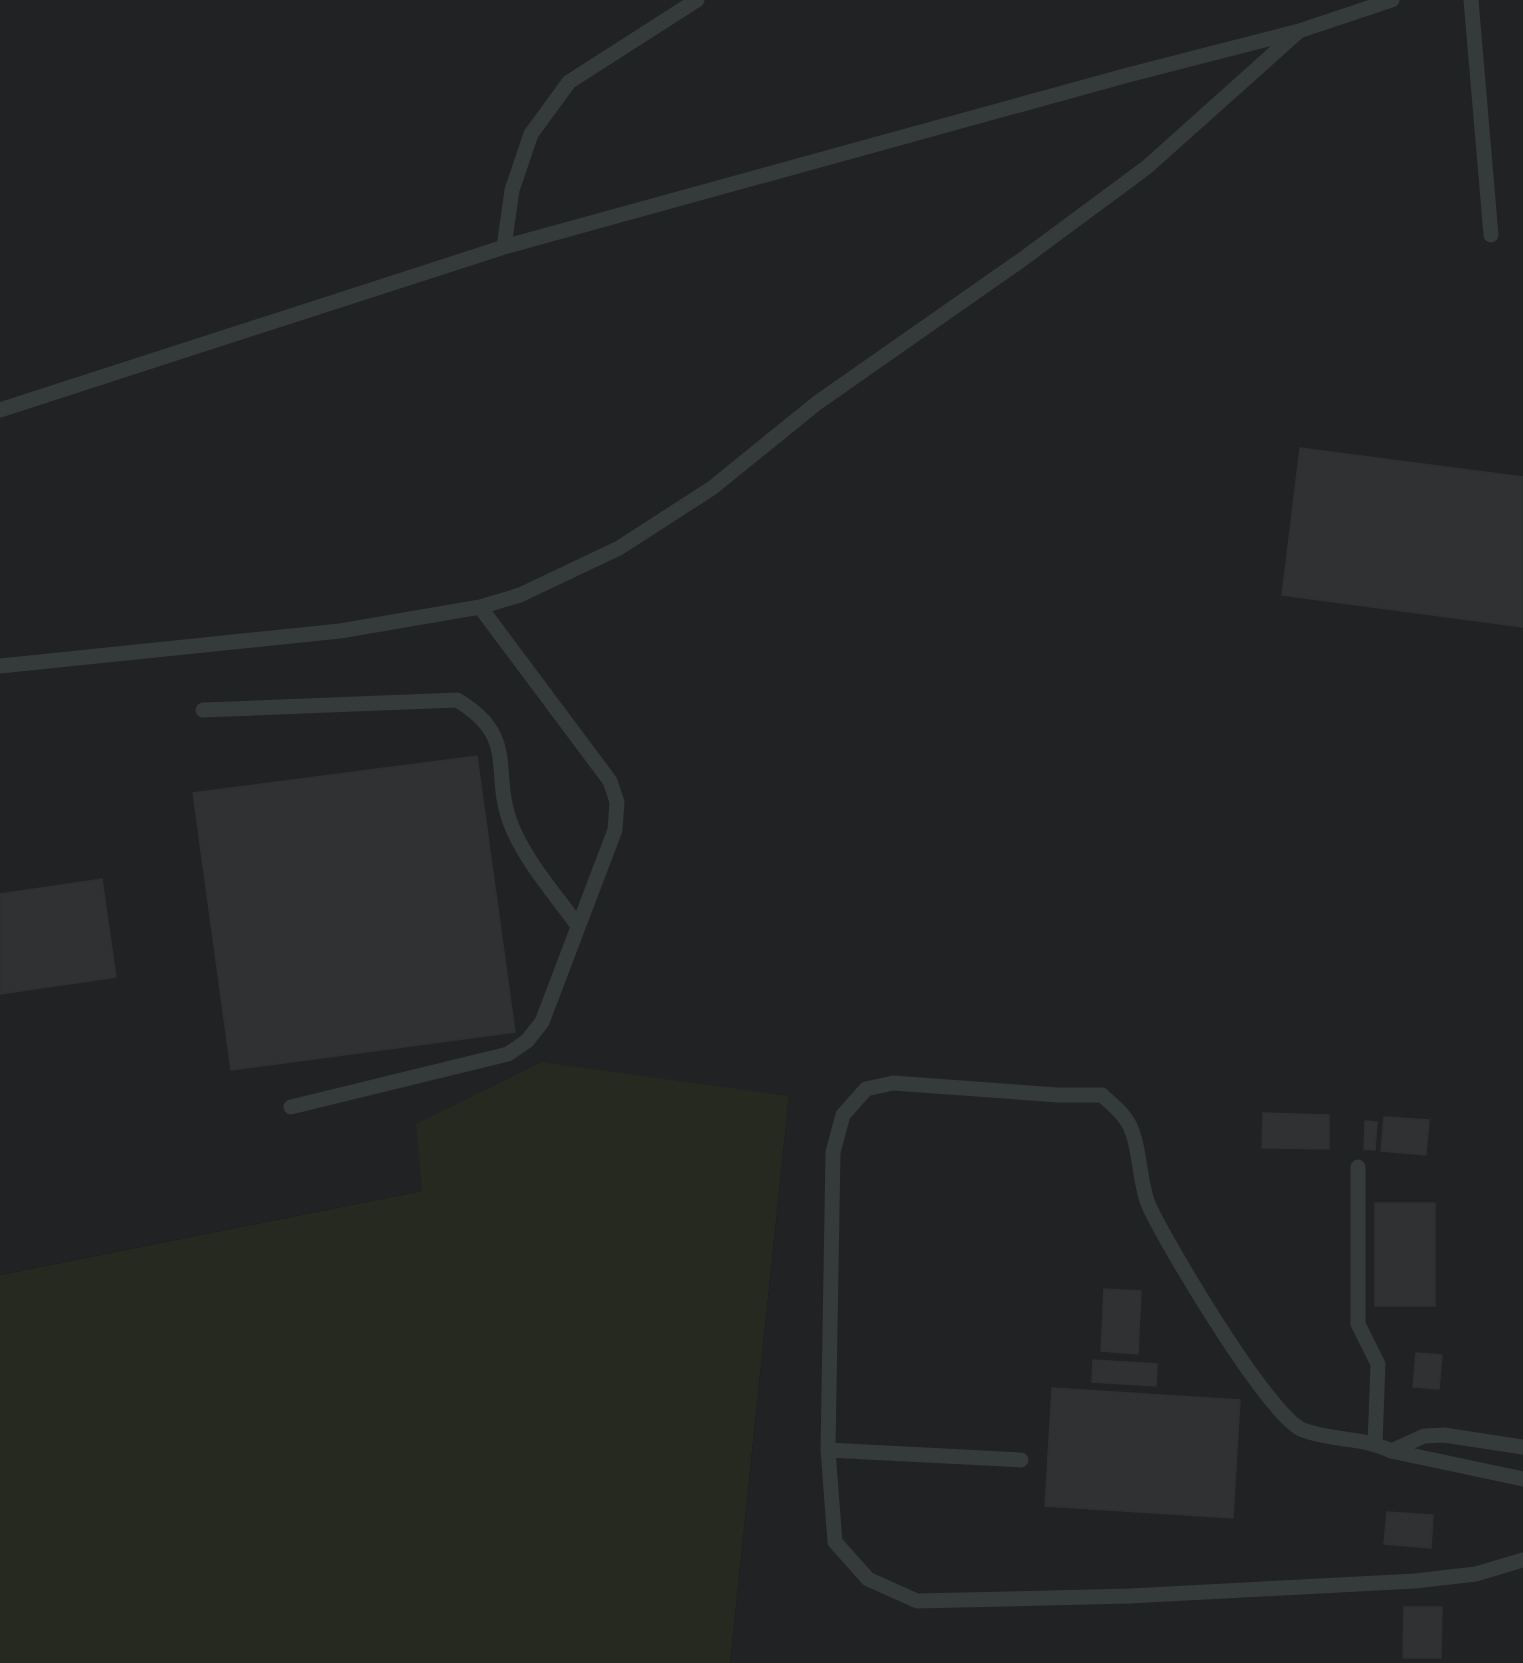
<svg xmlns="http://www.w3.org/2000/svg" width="1523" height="1663" viewBox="0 0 1523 1663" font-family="Jost,sans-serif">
	<rect width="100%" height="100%" fill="#141616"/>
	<path fill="#202223" d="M0 0H1523V1663H730L789 1096 422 1191 0 1275Z"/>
	<path fill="#252920" d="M542 1062 789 1096 730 1663H0V1275L422 1191 416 1124Z"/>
	<path fill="#2f3132" stroke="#2e3132" stroke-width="1.5" d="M1300 448 1523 477V627L1282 595Z
		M477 756 515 1032 231 1070 193 793Z
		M102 879 116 977 0 994V894Z
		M1263 1113 1329 1115V1149L1262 1148Z
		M1384 1117 1429 1120 1426 1155 1381 1151Z
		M1365 1121 1377 1122 1375 1150 1364 1149Z
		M1375 1203H1435V1306H1375Z
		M1104 1289 1141 1291 1138 1354 1101 1351Z
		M1416 1353 1442 1355 1439 1389 1413 1387Z
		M1093 1360 1157 1364 1156 1386 1092 1382Z
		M1052 1388 1240 1400 1233 1518 1045 1506Z
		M1387 1512 1433 1515 1431 1548 1384 1544Z
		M1404 1607H1442L1441 1658H1403Z"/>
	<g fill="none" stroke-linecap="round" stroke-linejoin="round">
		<path stroke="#353a3b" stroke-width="15" d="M1471 0 1491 235
			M504 247 512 190 531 134 569 82 697 0
			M0 410 504 247 1128 75 1299 31 1392 0
			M0 666 340 631 480 607 520 595 619 548 712 488 817 403 1020 261 1147 167 1299 31
			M203 710 457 700C521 738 489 772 512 827 527 863 556 895 578 926
			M291 1107 508 1054 527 1041 542 1022 615 830 617 802 610 781 480 607
			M1358 1167V1324L1378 1364 1375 1443
			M828 1450 1021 1460
			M1391 1451 1424 1436 1444 1435 1523 1447
			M1523 1479 1391 1451C1363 1437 1332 1441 1303 1430 1269 1417 1167 1245 1149 1206 1138 1182 1141 1138 1125 1118 1119 1109 1110 1103 1102 1095H1058L893 1083 866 1089 843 1115 833 1152 828 1450 835 1542 868 1579 917 1601 1130 1596 1415 1581 1476 1574 1523 1560"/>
	</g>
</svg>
